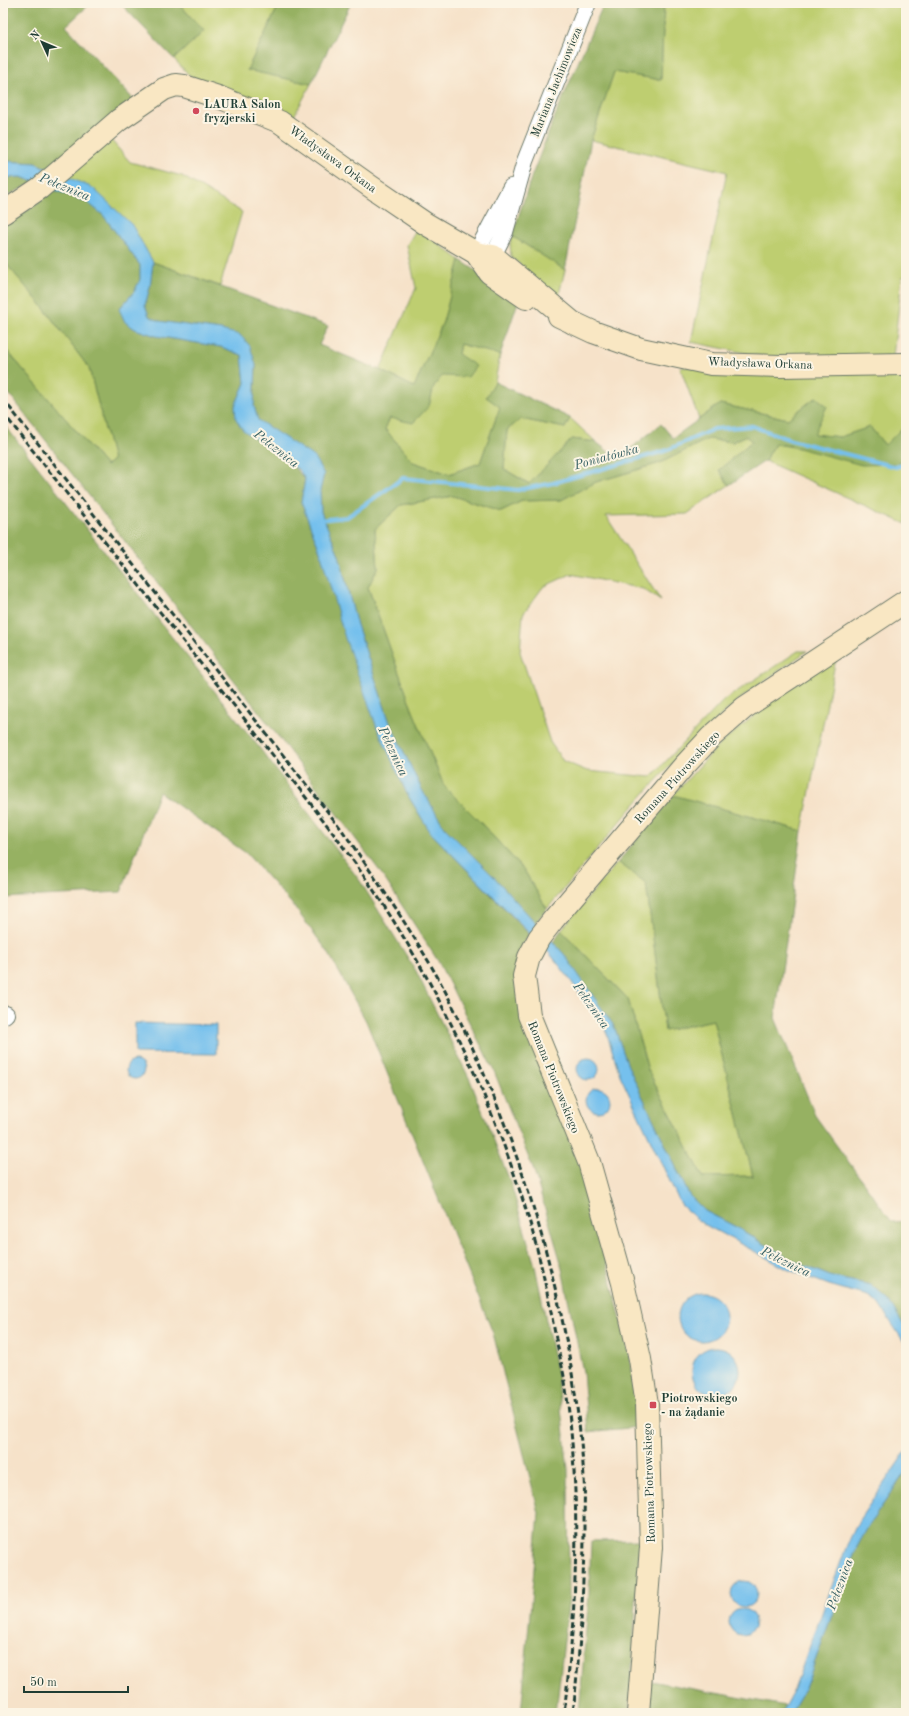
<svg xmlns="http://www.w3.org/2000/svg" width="909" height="1716" viewBox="0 0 909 1716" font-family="'Old Standard TT',serif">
	<rect width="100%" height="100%" fill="#fcf5e5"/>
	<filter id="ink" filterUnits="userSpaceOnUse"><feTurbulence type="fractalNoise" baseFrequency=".025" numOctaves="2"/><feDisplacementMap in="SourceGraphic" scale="8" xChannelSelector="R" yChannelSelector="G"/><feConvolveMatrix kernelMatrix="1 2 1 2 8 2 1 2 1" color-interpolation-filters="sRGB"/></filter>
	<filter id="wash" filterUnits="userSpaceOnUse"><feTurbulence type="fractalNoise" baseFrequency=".012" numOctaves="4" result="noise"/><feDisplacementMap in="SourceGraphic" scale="16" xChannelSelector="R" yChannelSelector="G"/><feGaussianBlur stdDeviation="0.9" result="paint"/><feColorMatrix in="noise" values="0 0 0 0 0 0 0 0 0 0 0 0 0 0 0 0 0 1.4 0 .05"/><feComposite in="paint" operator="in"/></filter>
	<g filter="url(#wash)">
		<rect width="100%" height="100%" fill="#f6e2c9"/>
		<path fill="#bece70" stroke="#6e8652" d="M178 3H280L247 70 311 84 293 118 190 76 174 59 204 31Z
			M664 3H906V277H902L893 357H765L691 342 727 172 591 140 614 72 661 80Z
			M110 139 130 162 182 176 242 212 220 286 153 262 132 225 68 177Z
			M417 228 460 260 443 322 414 387 380 370 416 288 407 245Z
			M512 236 565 270 558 298 511 257 510 244Z
			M3 260 43 307 89 368 113 460 106 466 3 346Z
			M460 344 500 355 495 382 487 397 500 407 480 463 449 474 413 462 385 429 390 418 429 406 434 386 458 354Z
			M680 367 906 372V424L885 445 870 427 840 437 813 434 827 406 816 397 788 419 720 404 699 419Z
			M570 418 596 442 572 439 530 484 504 469 507 430 521 419 565 428Z
			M745 436 752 441 719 470 729 485 687 514 606 516 661 601 643 589 571 574 543 587 523 614 520 652 550 742 563 761 587 771 651 777 724 700 798 651H807C785 667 761 682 740 699 667 760 608 837 547 909L524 870 479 821 444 786 412 709 368 587 378 568 375 529 401 505 453 496 501 511 522 501 561 500 596 482 660 463 708 439 733 442Z
			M775 444 896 464 906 456V524L765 461Z
			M837 653 802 831 673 795 718 746 763 708Z
			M618 862 646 883 665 1031 713 1020 753 1176 703 1177 648 1070 628 999 561 930Z"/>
		<path fill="#96b162" stroke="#5a774b" d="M3 3H91L66 26 133 99 52 170 35 163 3 161Z
			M120 3H178L204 31 174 59Z
			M280 3H351L311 84 247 70Z
			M604 3H664L661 80 614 72 591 140 565 270 512 236 532 175 555 116Z
			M21 177 34 182 3 198V178Z
			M54 190 87 202 103 215 140 265V280L134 292 119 309 135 329 156 336 221 347 242 355 245 383 235 406 305 479 301 502 320 551 376 725 407 794 431 833 529 934 521 948 515 975 582 1165 630 1356 639 1427 588 1432 583 1372 560 1259 534 1171 494 1071 438 961 379 870 281 740 3 386V346L106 466 113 460 89 368 43 307 3 260V224L18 217Z
			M460 260 519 299 500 355 460 344 458 354 476 366 468 377 442 376 434 386 429 406 413 423 390 418 385 429 413 462 449 474 480 463 500 407 486 397 495 382 570 418 565 428 521 419 507 430 504 469 529 484 572 439 596 442 618 459 661 424 673 438 720 404 788 419 816 397 827 406 814 434 840 437 870 427 885 445 906 424V456L896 464 862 465 791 446 775 444 765 461 729 485 719 470 752 441 745 436 733 442 708 439 660 463 596 482 561 500 522 501 501 511 453 496 401 505 375 529 378 568 368 587 412 709 444 786 479 821 524 870 547 909 535 923 495 878 445 828 422 790 390 723 356 622 339 555 321 512 320 490 324 474 258 420 254 406 256 365 221 330 159 321 149 316 145 305 150 287 153 262 328 326 319 345 380 370 414 387 443 322Z
			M3 423 261 750 360 881 416 971 470 1080 510 1181 535 1266 557 1374 568 1469 569 1596 556 1713H521L539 1513 493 1333 366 1021 328 952 292 904 246 853 159 792 121 892 3 898Z
			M673 795 802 831 775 1018 816 1117 892 1222 906 1221V1329L871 1285 832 1277 791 1260 738 1228 705 1211 689 1195 628 1066 614 1026 553 942 561 930 628 999 648 1070 703 1177 753 1176 713 1020 665 1031 646 883 618 862Z
			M906 1471V1713H791L804 1691 857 1547 869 1525Z
			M640 1540 629 1713H579L589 1594 591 1541Z
			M651 1681 785 1706 781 1713H647Z"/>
		<path fill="#74c0ed" stroke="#4a7e90" d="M3 161 35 163 93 188 132 225 153 262 150 287 145 305 149 316 159 321 221 330 240 335 250 346 256 365 254 406 258 420 314 457 324 474 320 491 321 512 339 555 356 622 390 723 422 790 445 828 495 878 564 954 614 1026 628 1066 689 1195 705 1211 738 1228 791 1260 832 1277 871 1285 889 1301 906 1329V1345L878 1303 868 1296 829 1285 789 1270 700 1222 681 1205 620 1075 606 1031 566 974 551 955 431 833 407 794 376 725 345 638 320 551 301 502 305 479 299 470 243 430 236 419 235 406 245 383 242 355 221 347 156 336 135 329 125 322 119 309 134 292 140 280V265L103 215 87 202 21 177 3 178Z
			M135 1023 216 1025V1054L135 1053Z
			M577 1069a11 11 0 1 1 22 0a11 11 0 1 1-22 0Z
			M126 1070a9 9 0 1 1 18 0a9 9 0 1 1-18 0Z
			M586 1100a12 12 0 1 1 24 0a12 12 0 1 1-24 0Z
			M678 1317a24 24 0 1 1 48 0a24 24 0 1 1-48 0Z
			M692 1371a24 24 0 1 1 48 0a24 24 0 1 1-48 0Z
			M906 1451V1471L869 1525 857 1547 804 1691 791 1713H781L794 1689 847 1545 859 1520Z
			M731 1594a13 13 0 1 1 26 0a13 13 0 1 1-26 0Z
			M729 1622a13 13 0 1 1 26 0a13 13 0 1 1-26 0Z"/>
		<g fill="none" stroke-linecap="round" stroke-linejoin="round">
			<path stroke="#74c0ed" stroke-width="4" d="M319 520 347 517 403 478 518 490 553 483 665 451 714 429 752 426 791 440 896 467 906 464"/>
		</g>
	</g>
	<g filter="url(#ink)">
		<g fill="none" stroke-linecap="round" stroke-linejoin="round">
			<defs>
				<path id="street" d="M476 253 511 187
					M493 256 505 232 525 161 588 3
					M3 1016 6 1014"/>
				<path id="secondary" d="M3 213 40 188 119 120 164 89 176 85 184 86 221 98 280 122 370 186 426 224 476 253 493 256 573 323
					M476 253 490 273 526 298
					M559 316 593 332 641 349 711 364 780 366 906 364
					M638 1713 651 1547 647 1404 640 1359 623 1283 589 1162 529 1015 524 976 529 957 539 938 553 920 683 767 711 737 744 708 906 601"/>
			</defs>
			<use href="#street" stroke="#6a7768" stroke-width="18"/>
			<use href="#secondary" stroke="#6a7768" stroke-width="24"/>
			<use href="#street" stroke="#fff" stroke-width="16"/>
			<use href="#secondary" stroke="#f9e7c3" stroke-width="22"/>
			<path stroke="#1f3d34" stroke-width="3" stroke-dasharray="6 3" stroke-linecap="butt" d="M3 399 342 830C375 878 408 925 437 976 458 1014 476 1055 493 1095 543 1217 575 1346 584 1478 585 1494 584 1510 584 1525 584 1588 580 1651 573 1713
				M3 413C81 511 158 610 236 708 287 774 341 839 386 909 448 1006 497 1113 530 1223 541 1261 549 1300 556 1339 560 1358 565 1377 567 1397 581 1501 577 1608 564 1713"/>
		</g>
	</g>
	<g fill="#d1495b" stroke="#fcf5e5" stroke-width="1.5">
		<circle cx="196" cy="111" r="4"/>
		<rect x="649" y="1401" width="8" height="8" rx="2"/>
	</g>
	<g text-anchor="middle" stroke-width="4" stroke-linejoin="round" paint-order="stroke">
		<g font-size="12" fill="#1f3d34" stroke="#fcf5e5">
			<text transform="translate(556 82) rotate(-68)" y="4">Mariana Jachimowicza</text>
			<text transform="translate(333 159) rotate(36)" y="4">Władysława Orkana</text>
			<text transform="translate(760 363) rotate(2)" y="4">Władysława Orkana</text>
			<text transform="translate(677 777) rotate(-48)" y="4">Romana Piotrowskiego</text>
			<text transform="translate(554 1077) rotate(68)" y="4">Romana Piotrowskiego</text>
			<text transform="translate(649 1483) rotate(-92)" y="4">Romana Piotrowskiego</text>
		</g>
		<g font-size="12" font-weight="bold" fill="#1f3d34" stroke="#fcf5e5" text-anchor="start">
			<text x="204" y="108">LAURA Salon<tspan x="204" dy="14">fryzjerski</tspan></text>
			<text x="661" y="1402">Piotrowskiego<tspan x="661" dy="14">- na żądanie</tspan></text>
		</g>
		<g font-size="13" font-style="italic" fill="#345e62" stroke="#fcf5e5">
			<text transform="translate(65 186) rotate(22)" y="5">Pełcznica</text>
			<text transform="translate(277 448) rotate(38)" y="5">Pełcznica</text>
			<text transform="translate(606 456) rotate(-15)" y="5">Poniatówka</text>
			<text transform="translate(394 751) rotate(65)" y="5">Pełcznica</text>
			<text transform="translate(592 1005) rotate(55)" y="5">Pełcznica</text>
			<text transform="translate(786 1261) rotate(26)" y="5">Pełcznica</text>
			<text transform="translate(839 1584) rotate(-70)" y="5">Pełcznica</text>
		</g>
	</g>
	<rect width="909" height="1716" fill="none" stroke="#fcf5e5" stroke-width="16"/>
	<g transform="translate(42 42) rotate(314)" stroke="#fcf5e5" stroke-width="3" paint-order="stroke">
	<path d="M0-3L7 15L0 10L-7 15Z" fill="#1f3d34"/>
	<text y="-6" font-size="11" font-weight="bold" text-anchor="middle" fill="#1f3d34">N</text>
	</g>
	<path d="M24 1686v6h104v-6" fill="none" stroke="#1f3d34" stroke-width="2"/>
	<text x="30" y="1686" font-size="12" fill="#1f3d34" stroke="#fcf5e5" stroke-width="3" paint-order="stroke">50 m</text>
</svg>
